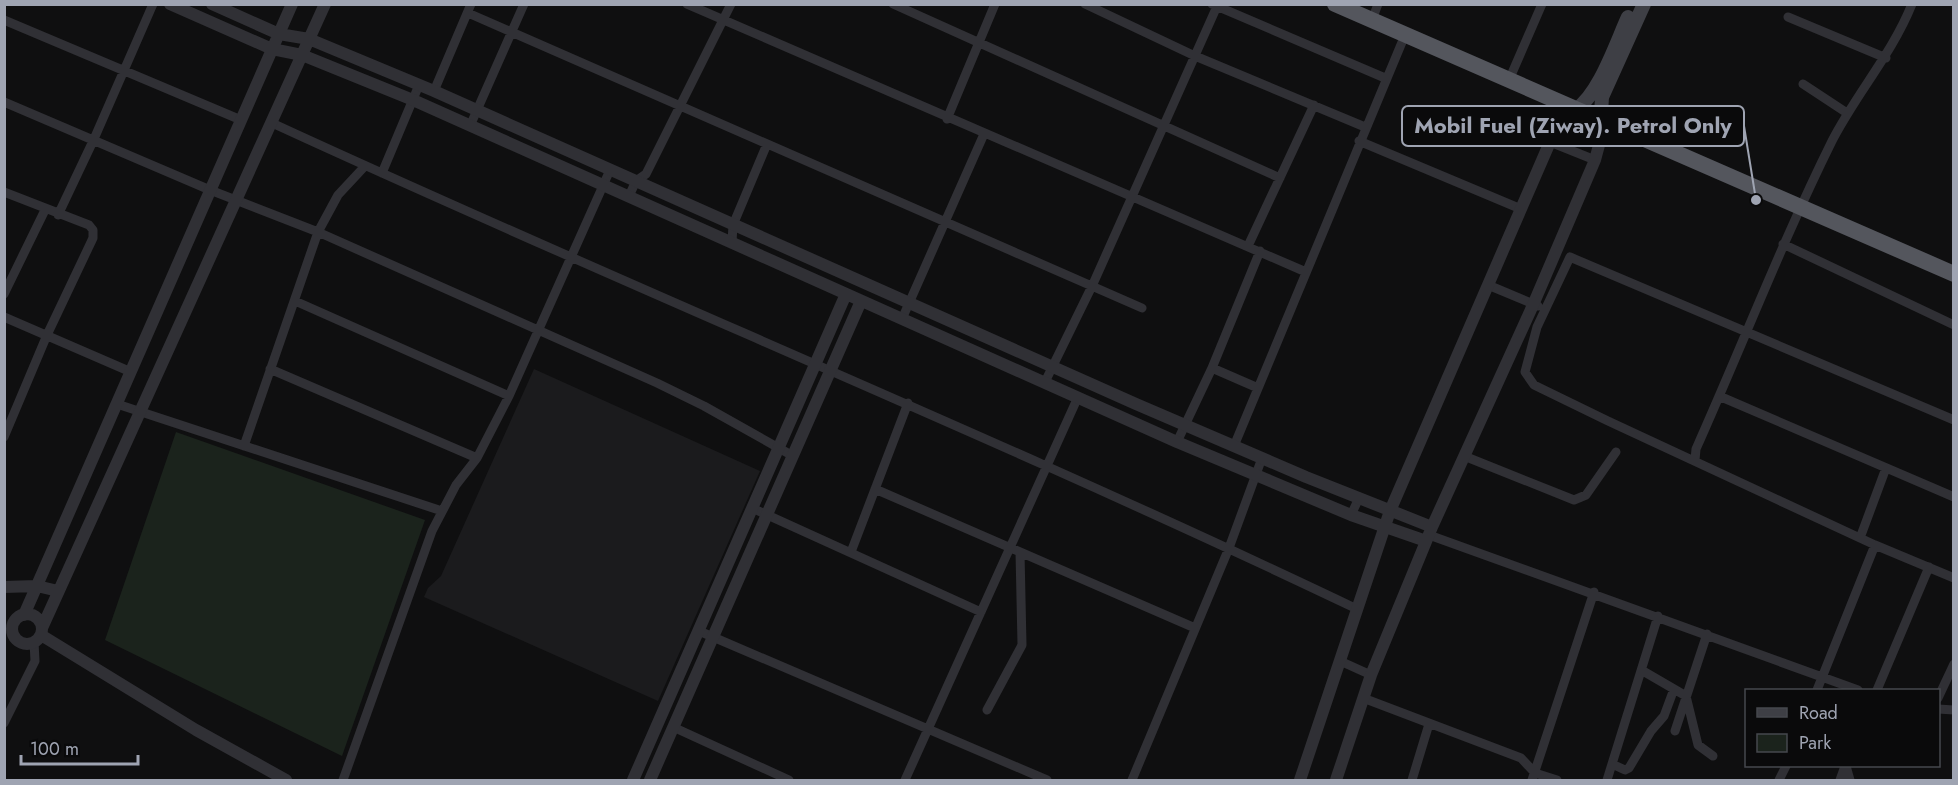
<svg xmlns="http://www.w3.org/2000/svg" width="1958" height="785" viewBox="0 0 1958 785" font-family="Jost,sans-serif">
	<rect width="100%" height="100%" fill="#0f0f10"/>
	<path fill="#1b1b1d" d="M534 369 760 471 658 701 424 597 428 588 441 576Z"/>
	<path fill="#1b231c" d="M176 432 425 520 342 756 105 640Z"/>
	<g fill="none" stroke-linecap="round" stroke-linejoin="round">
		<path stroke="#303035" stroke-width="9" d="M687 4 1306 272
			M893 4 1280 178
			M1085 4 1195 56 1365 127
			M1212 4 1385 78
			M468 13 1142 308
			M1788 17 1886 58
			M4 20 241 120
			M1372 20 1378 4
			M1509 80 1542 4
			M1803 84 1847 113
			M434 91 471 4
			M4 102 210 190 318 232 657 383 704 406 793 456
			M947 119 995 4
			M272 123C632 289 999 438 1357 609
			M470 126 524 4
			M1359 141 1521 209
			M1550 142 1595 160
			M382 173 419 85
			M4 192 89 225 93 230V238L47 335 4 437
			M629 196 636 181 646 174 731 4
			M58 215 94 139 153 4
			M732 242 733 225 767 144
			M1783 244 1954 325
			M1248 246 1314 105
			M1488 285 1538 306
			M4 294 45 210
			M295 301 509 396
			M4 317 131 372
			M902 319 984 134
			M1212 368 1258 388
			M270 369 477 458
			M1045 382 1093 284 1218 4
			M1719 396 1954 497
			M117 404 442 511
			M1954 420 1570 257 1537 327 1525 372 1534 385 1608 421 1875 545 1954 578
			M1177 442 1212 368 1260 251
			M244 446 318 232 338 195 365 166
			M1234 446 1405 35
			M1464 456 1574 500 1586 495 1616 452
			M1695 460 1696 449C1742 346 1782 242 1832 141 1856 94 1892 54 1912 4
			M875 489 1195 628
			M752 508 981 612
			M1351 515 1359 498
			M1429 535 1858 690
			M1860 538 1886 468
			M851 552 908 403
			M699 631 1047 780
			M1340 661 1371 675
			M1643 671 1686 696 1698 745 1713 756
			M1817 690 1875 545
			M1877 690 1929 567
			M1363 698 1521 758 1535 773 1557 780
			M1938 698 1954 664
			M1938 709 1954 710
			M987 710 1022 645 1020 552
			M4 723 35 661 34 642
			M673 727 789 780
			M1675 731 1707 634
			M1612 764 1625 770 1629 768 1651 731 1664 716 1674 689
			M1846 766 1850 780
			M343 780 432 531 456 485 477 458 509 396 610 170
			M905 780 1078 397
			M1132 780 1229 548 1262 458
			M1412 780 1429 724
			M1532 780 1594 592
			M1607 780 1658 616
			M1779 780 1786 766
			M1840 780 1845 766"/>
		<path stroke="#303035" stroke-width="12" d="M170 4 272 49 302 55 413 100 1177 442 1351 515 1426 541
			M212 4 279 34 309 39 434 91 1136 404 1306 477 1432 527
			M4 587 37 586 58 591
			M12 629a15 15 0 1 1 30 0a15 15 0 1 1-30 0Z
			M24 615 292 4
			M42 628 325 4
			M41 635 196 730 286 780
			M633 780 846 294
			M650 780 861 301
			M1300 780 1390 511 1550 142 1575 110
			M1336 780 1371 675 1432 527 1533 305 1595 160 1605 123"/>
		<path stroke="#3e3f45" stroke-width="14" d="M1575 110C1599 95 1616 43 1628 17
			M1605 123 1601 114 1602 97 1644 4"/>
		<path stroke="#54565d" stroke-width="16" d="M1335 4 1954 274"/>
	</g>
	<path fill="none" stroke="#9fa4b2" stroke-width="2" d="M1756 200L1744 126"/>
	<circle fill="#9fa4b2" stroke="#0a0a0b" stroke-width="2" cx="1756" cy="200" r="6"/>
	<rect fill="#0a0a0b" stroke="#9fa4b2" stroke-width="2" x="1402" y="106" width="342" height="40" rx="6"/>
	<g font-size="22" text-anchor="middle" font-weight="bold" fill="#9fa4b2">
		<text x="1573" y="133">Mobil Fuel (Ziway). Petrol Only</text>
	</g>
	<rect width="1958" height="785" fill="none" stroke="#9fa4b2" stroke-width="12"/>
	<rect x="1745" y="689" width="195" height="78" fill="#0a0a0b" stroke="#46484e" stroke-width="1.5"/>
	<rect x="1757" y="708" width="30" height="9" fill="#3e3f45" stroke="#46484e" stroke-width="1.5"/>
	<text x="1799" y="719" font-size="18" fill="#9fa4b2">Road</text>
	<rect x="1757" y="734" width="30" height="18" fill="#1b231c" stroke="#46484e" stroke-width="1.5"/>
	<text x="1799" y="749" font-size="18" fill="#9fa4b2">Park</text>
	<path d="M21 755v9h117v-9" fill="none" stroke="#9fa4b2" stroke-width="3"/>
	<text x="30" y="755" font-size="18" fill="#9fa4b2" stroke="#0a0a0b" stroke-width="4.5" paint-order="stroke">100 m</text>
</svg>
